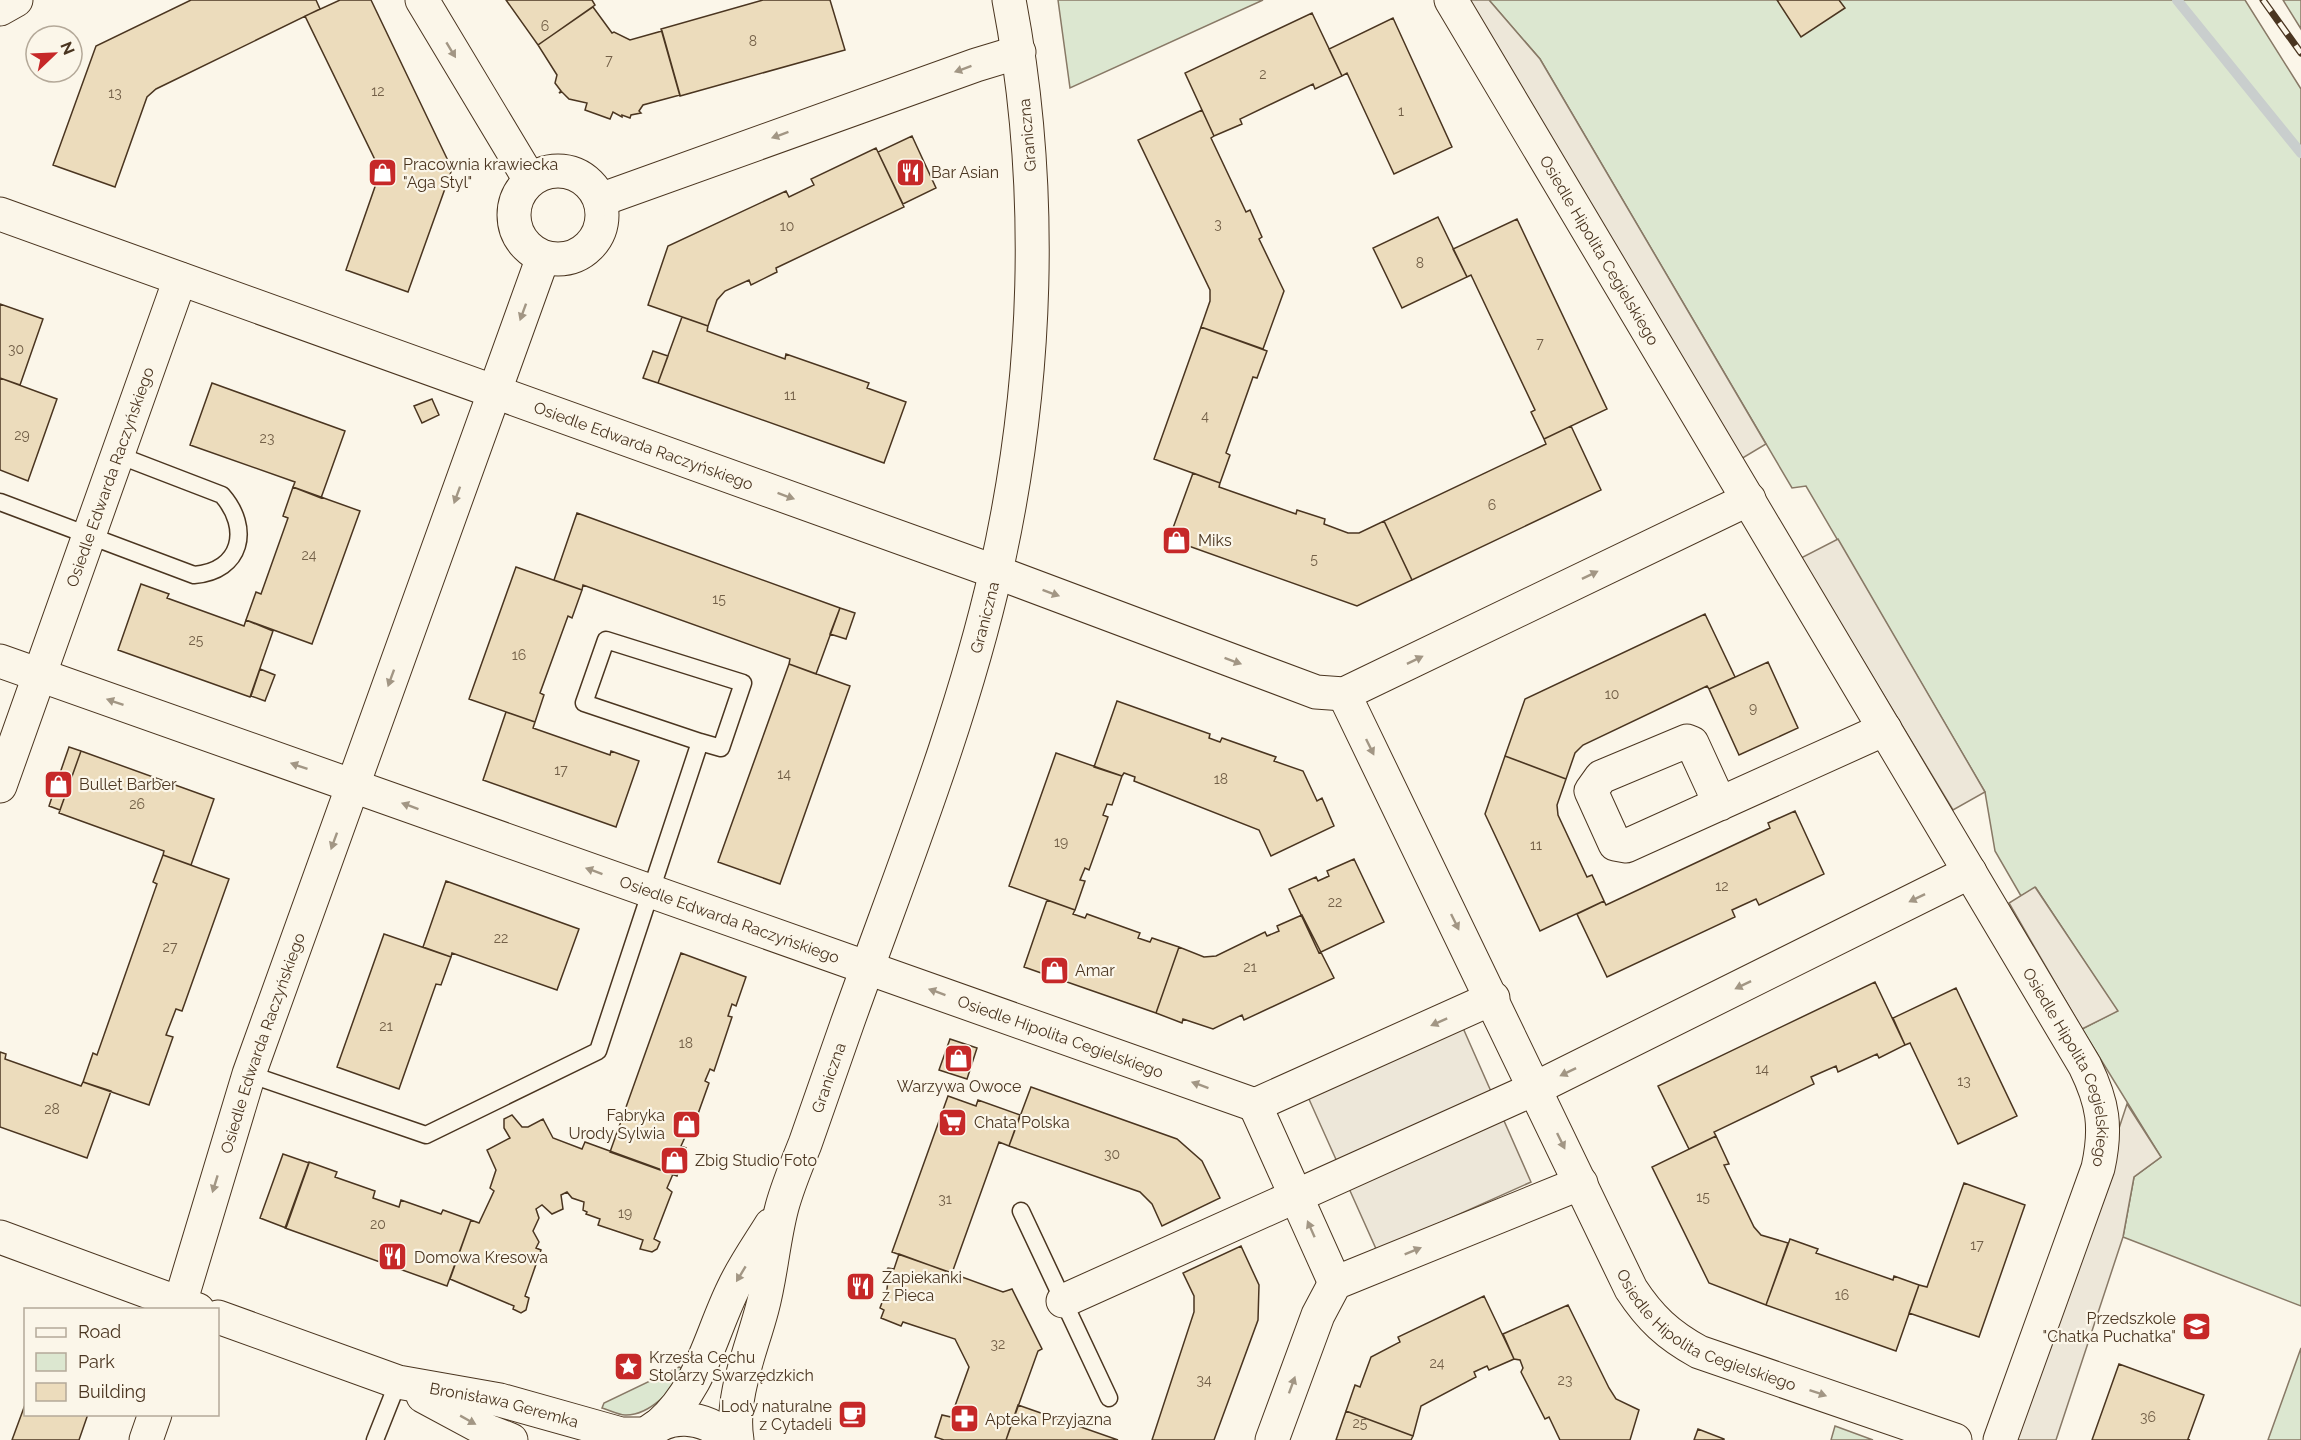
<svg xmlns="http://www.w3.org/2000/svg" width="2301" height="1440" viewBox="0 0 2301 1440" font-family="Raleway,sans-serif">
	<rect width="100%" height="100%" fill="#fbf6e9"/>
	<path fill="#dce7d0" stroke="#887966" stroke-width="1.5" d="M1058 0H1263L1070 88Z
		M1489 0H2245L2301 89V1306L2123 1237 2134 1177 2161 1157 2082 1029 2117 1011 2036 888 2021 896 1995 851 1985 792 1806 486 1792 488 1540 59Z
		M2283 0H2301V29Z
		M2301 1348V1440H2268Z
		M679 1367 686 1370C674 1388 650 1416 625 1415 618 1415 609 1410 602 1408L604 1403Z
		M1835 1426 1873 1440H1831Z"/>
	<path fill="#ede7d9" stroke="#887966" stroke-width="1.5" d="M1465 0H1489L1540 59 1766 444 1741 459Z
		M1838 539 1985 792 1953 810 1801 558Z
		M2035 887 2118 1011 2082 1029 2009 903Z
		M1463 1028 1531 1182 1377 1251 1308 1097Z
		M2127 1104 2161 1157 2134 1177 2123 1237 2056 1440H2016Z"/>
	<g fill="none" stroke-linecap="round" stroke-linejoin="round">
		<path stroke="#c9cecd" stroke-width="10" d="M2177 0 2301 153"/>
	</g>
	<path fill="#ecdcbc" stroke="#4a3520" stroke-width="1.5" d="M191 0H316L320 9 156 89 147 97 115 187 53 165 96 46Z
		M340 0H371L452 169 408 292 346 270 378 178V166L305 16Z
		M506 0H592L595 5 538 45Z
		M763 0H830L845 50 680 96 661 29Z
		M1777 0H1839L1845 8 1801 37Z
		M593 7 612 33 614 32 630 40 662 31 680 95 643 105 639 111 641 113 631 115 630 118 622 115V117L613 112 610 119 585 110 587 103 569 99 562 92 559 93 561 91 555 83 557 75 538 45Z
		M1312 13 1342 76 1315 89 1313 84 1240 119 1242 124 1214 136 1185 73Z
		M1393 18 1452 147 1394 174 1347 73 1342 76 1329 49Z
		M1202 110 1214 136 1211 138 1246 212 1250 210 1262 237 1259 239 1284 291 1263 349 1201 327 1210 301V290L1138 140Z
		M912 136 936 188 903 204 878 152Z
		M876 148 904 207 776 268 777 272 751 285 749 280 725 291 717 300 708 326 648 305 668 246 786 191 789 197 814 185 811 179Z
		M1438 217 1467 277 1402 308 1373 248Z
		M1517 219 1607 409 1544 439 1531 412 1535 410 1471 275 1467 277 1453 249Z
		M0 304 43 319 20 385 0 378Z
		M682 317 708 326 707 331 785 359 786 354 869 383 867 388 906 402 884 463 658 383Z
		M1201 327 1267 351 1257 378 1253 377 1226 453 1230 455 1220 483 1154 459Z
		M653 351 668 356 658 383 643 378Z
		M0 378 57 399 28 481 0 470Z
		M212 383 345 431 321 498 293 487 295 482 190 445Z
		M432 399 439 415 422 423 414 406Z
		M1571 426 1601 490 1412 580 1384 521 1546 444 1544 439Z
		M1193 473 1220 483 1219 487 1296 514 1297 510 1325 519 1324 524 1348 533H1359L1384 521 1412 580 1357 606 1169 539Z
		M293 487 360 511 312 644 246 620 256 592 261 594 288 518 283 516Z
		M577 513 840 608 816 674 789 664 790 659 583 585 582 590 554 580Z
		M516 567 582 590 572 618 568 616 540 693 544 695 535 722 469 699Z
		M141 584 169 594 167 598 244 626 246 620 273 631 250 697 118 650Z
		M840 608 855 613 846 639 830 634Z
		M1705 614 1735 677 1709 689 1707 686 1583 745 1575 753 1566 779 1505 756 1525 699Z
		M1768 662 1798 728 1739 755 1709 689Z
		M789 664 850 686 780 884 718 862Z
		M260 669 275 675 265 701 251 696Z
		M1117 701 1210 734 1209 738 1220 742 1222 738 1276 757 1274 761 1303 771 1317 801 1322 798 1334 826 1271 856 1259 830 1134 781 1135 777 1124 773 1122 776 1094 767Z
		M506 712 535 722 533 728 610 755 611 751 639 761 616 827 483 780Z
		M69 747 81 751 60 810 49 806 54 791 46 788 52 774 59 776Z
		M81 751 214 799 191 865 163 855 164 851 59 813Z
		M1056 753 1122 776 1112 805 1107 804 1103 815 1108 817 1089 870 1085 868 1080 880 1085 881 1075 910 1009 886Z
		M1505 756 1566 779 1557 805 1558 815 1587 877 1592 875 1604 901 1540 931 1485 814Z
		M1795 811 1824 874 1759 905 1756 899 1732 910 1735 917 1607 977 1577 914 1604 901 1606 905 1770 828 1768 823Z
		M163 855 229 879 182 1011 176 1009 166 1035 173 1037 149 1105 83 1082 93 1053 97 1055 157 884 153 882Z
		M1354 859 1384 922 1319 953 1289 889 1316 877 1318 881 1329 876 1327 871Z
		M446 881 579 929 557 990 452 953 451 957 423 947Z
		M1047 900 1075 910 1073 914 1085 918 1087 914 1140 933 1138 938 1150 942 1152 938 1179 947 1156 1013 1024 967Z
		M1302 915 1334 978 1244 1020 1242 1015 1213 1029 1183 1019 1182 1023 1156 1013 1179 947 1204 957 1216 956 1265 932 1267 936 1279 931 1277 926Z
		M384 934 451 957 441 985 436 984 399 1089 337 1067Z
		M681 953 746 977 736 1006 732 1004 728 1016 732 1017 714 1071 710 1069 705 1081 709 1083 690 1136 686 1135 681 1146 686 1148 677 1176 610 1152Z
		M1875 982 1905 1045 1879 1058 1877 1054 1838 1072 1836 1066 1811 1077 1814 1084 1714 1132 1716 1136 1689 1149 1658 1086Z
		M1956 988 2017 1116 1958 1144 1910 1043 1905 1045 1893 1018Z
		M950 1039 977 1048 967 1079 939 1070Z
		M0 1052 6 1054 5 1059 81 1086 83 1082 111 1091 87 1158 0 1127Z
		M1031 1087 1177 1139 1202 1161 1220 1198 1162 1226 1152 1204 1140 1192 1009 1146Z
		M948 1096 976 1106 978 1100 1020 1115 1009 1146 999 1142 952 1273 892 1252Z
		M512 1115 522 1127H528L543 1119 553 1138 582 1149 585 1142 673 1174 667 1188 672 1192 654 1239 660 1242 657 1249 652 1252 640 1249 643 1240 598 1225 600 1219 586 1214 587 1212 583 1210 584 1202 572 1198 567 1192 561 1195 563 1209 552 1214 542 1205 536 1209 539 1218 533 1231 539 1242 536 1248 541 1250 525 1296 529 1298 526 1310 521 1313 513 1309 514 1306 450 1279 471 1220 479 1223 494 1191 490 1188 496 1170 487 1150 510 1138 504 1128V1119Z
		M1716 1136 1729 1164 1724 1165 1754 1227 1761 1235 1788 1243 1766 1305 1709 1283 1652 1167Z
		M283 1154 309 1163 286 1228 260 1218Z
		M309 1162 337 1172 335 1177 375 1191 373 1198 399 1207 401 1200 441 1214 443 1210 471 1220 447 1286 285 1228Z
		M1964 1183 2025 1205 1979 1337 1909 1313 1919 1285 1927 1287Z
		M1790 1239 1818 1249 1816 1253 1893 1280 1894 1276 1919 1285 1896 1351 1766 1305Z
		M1241 1246 1259 1285 1258 1320 1214 1440H1152L1194 1312V1296L1183 1273Z
		M899 1254 1003 1292 1012 1289 1042 1349 1038 1351 1006 1440H944L935 1437 942 1415 951 1417 969 1367 955 1339 903 1322 901 1326 881 1318 884 1310 880 1308 887 1289 889 1272 886 1271 888 1268 894 1269Z
		M1484 1296 1514 1359 1489 1370 1487 1366 1474 1372 1476 1377 1421 1406 1413 1436 1346 1411 1355 1385 1360 1387 1371 1357 1400 1342 1398 1337Z
		M1568 1305 1609 1388 1616 1399 1639 1410 1630 1440H1560L1549 1417 1545 1419 1521 1372 1523 1368 1520 1360 1514 1359 1503 1334Z
		M2119 1364 2204 1395 2188 1439 2190 1440H2092Z
		M26 1402V1414H88L79 1440H12Z
		M1018 1405 1118 1440H1006Z
		M1346 1411 1413 1436 1411 1440H1336Z
		M1698 1429 1724 1439V1440H1694Z"/>
	<g fill="none" stroke-linecap="round" stroke-linejoin="round">
		<defs>
			<path id="service" d="M0 502 194 575C242 571 251 528 222 495L118 455
				M249 1074 426 1135 598 1051 700 742 721 748 743 683 606 640 584 703 700 742
				M1021 1211 1109 1398
				M375 1440 398 1382"/>
			<g id="minor">
				<path d="M422 0 530 180"/>
				<path id="s1" d="M1451 0 2085 1066C2103 1103 2107 1127 2098 1168L2000 1440"/>
				<path d="M0 9 16 0"/>
				<circle cx="558" cy="215" r="44"/>
				<path d="M600 200 976 65 1019 52"/>
				<path id="s2" d="M0 214 996 572 1316 692 1344 694 1749 499"/>
				<path id="s3" d="M0 661 1255 1105 1493 998"/>
				<path id="s4" d="M1344 694 1631 1289C1650 1318 1668 1335 1699 1352L1955 1440"/>
				<path id="s5" d="M0 786 180 279"/>
				<path d="M1720 804 1692 743 1687 741 1601 777 1591 791 1615 844 1626 846 1885 729"/>
				<path d="M1255 1105 1335 1283"/>
				<path d="M0 1237 198 1310"/>
				<path d="M1063 1301 1536 1088 1970 872"/>
				<path id="s6" d="M178 1310 249 1074 543 257"/>
				<path id="s7" d="M218 1317 398 1382 500 1400 621 1434H646"/>
				<path d="M423 1396 488 1431 511 1440"/>
				<path d="M146 1440 155 1414"/>
				<path d="M1272 1440 1318 1315 1335 1283 1581 1183"/>
			</g>
			<g id="tertiary">
				<path d="M659 1425C701 1389 710 1336 733 1289 743 1267 758 1246 771 1225"/>
				<path d="M641 1440C666 1410 705 1415 731 1440"/>
				<path id="s8" d="M737 1440C730 1397 751 1351 762 1309 771 1276 773 1241 782 1207 788 1185 797 1164 805 1144 819 1104 833 1064 847 1024 900 875 961 725 996 571 1038 384 1045 188 1009 0"/>
			</g>
		</defs>
		<use href="#service" stroke="#4a3520" stroke-width="19"/>
		<use href="#minor" stroke="#4a3520" stroke-width="35"/>
		<use href="#tertiary" stroke="#4a3520" stroke-width="35"/>
		<use href="#service" stroke="#fbf6e9" stroke-width="16"/>
		<use href="#minor" stroke="#fbf6e9" stroke-width="33"/>
		<use href="#tertiary" stroke="#fbf6e9" stroke-width="33"/>
		<defs>
			<path id="rail" d="M2263 0 2301 53"/>
		</defs>
		<use href="#rail" stroke="#4a3520" stroke-width="7"/>
		<use href="#rail" stroke="#fbf6e9" stroke-width="4.5" stroke-dasharray="14" stroke-linecap="butt"/>
	</g>
	<defs><path id="oneway-solid" d="M-6-.8H1V-3.2L6.5 0L1 3.2V.8H-6Z" transform="scale(1.5)"/></defs>
	<g fill="#a29684">
		<use href="#oneway-solid" transform="translate(451 50) rotate(59)"/>
		<use href="#oneway-solid" transform="translate(963 69) rotate(160)"/>
		<use href="#oneway-solid" transform="translate(780 135) rotate(160)"/>
		<use href="#oneway-solid" transform="translate(523 312) rotate(110)"/>
		<use href="#oneway-solid" transform="translate(457 495) rotate(110)"/>
		<use href="#oneway-solid" transform="translate(786 496) rotate(20)"/>
		<use href="#oneway-solid" transform="translate(1590 575) rotate(-26)"/>
		<use href="#oneway-solid" transform="translate(1051 593) rotate(20)"/>
		<use href="#oneway-solid" transform="translate(1415 660) rotate(-26)"/>
		<use href="#oneway-solid" transform="translate(1233 661) rotate(20)"/>
		<use href="#oneway-solid" transform="translate(391 678) rotate(110)"/>
		<use href="#oneway-solid" transform="translate(115 702) rotate(-161)"/>
		<use href="#oneway-solid" transform="translate(1370 747) rotate(64)"/>
		<use href="#oneway-solid" transform="translate(299 766) rotate(-161)"/>
		<use href="#oneway-solid" transform="translate(410 806) rotate(-160)"/>
		<use href="#oneway-solid" transform="translate(334 841) rotate(110)"/>
		<use href="#oneway-solid" transform="translate(594 871) rotate(-160)"/>
		<use href="#oneway-solid" transform="translate(1917 898) rotate(154)"/>
		<use href="#oneway-solid" transform="translate(1455 922) rotate(64)"/>
		<use href="#oneway-solid" transform="translate(1743 985) rotate(154)"/>
		<use href="#oneway-solid" transform="translate(937 992) rotate(-160)"/>
		<use href="#oneway-solid" transform="translate(1439 1022) rotate(156)"/>
		<use href="#oneway-solid" transform="translate(1568 1072) rotate(154)"/>
		<use href="#oneway-solid" transform="translate(1200 1085) rotate(-160)"/>
		<use href="#oneway-solid" transform="translate(1561 1141) rotate(64)"/>
		<use href="#oneway-solid" transform="translate(215 1184) rotate(107)"/>
		<use href="#oneway-solid" transform="translate(1311 1229) rotate(-114)"/>
		<use href="#oneway-solid" transform="translate(1413 1251) rotate(-22)"/>
		<use href="#oneway-solid" transform="translate(741 1274) rotate(121)"/>
		<use href="#oneway-solid" transform="translate(1292 1385) rotate(-70)"/>
		<use href="#oneway-solid" transform="translate(1818 1393) rotate(19)"/>
		<use href="#oneway-solid" transform="translate(468 1420) rotate(29)"/>
	</g>
	<defs>
		<symbol id="restaurant-square" viewBox="-11 -11 22 22"><rect x="-9" y="-9" width="18" height="18" rx="4" fill="#c62828" stroke="#fbf6e9"/><path d="M-5-6h1v4h1v-4h1v4h1v-4h1v5L-1.5 .5V6h-2V.5L-5-1ZM5-6V6H3V1.5H1.5Q1.5-4 5-6Z" fill="#fff"/></symbol>
		<symbol id="shop-square" viewBox="-11 -11 22 22"><rect x="-9" y="-9" width="18" height="18" rx="4" fill="#c62828" stroke="#fbf6e9"/><path d="M-5-2.5h2.3a2.7 3.5 0 0 1 5.4 0H5L5.5 6h-11ZM-1.5-2.5h3a1.5 2.3 0 0 0-3 0Z" fill="#fff"/></symbol>
		<symbol id="supermarket-square" viewBox="-11 -11 22 22"><rect x="-9" y="-9" width="18" height="18" rx="4" fill="#c62828" stroke="#fbf6e9"/><path d="M-6-5.5h2.5l.6 2H6L4.5 2H-2.5L-4.4-4H-6ZM-1.5 3.2a1.3 1.3 0 1 0 .1 0ZM3 3.2a1.3 1.3 0 1 0 .1 0Z" fill="#fff"/></symbol>
		<symbol id="school-square" viewBox="-11 -11 22 22"><rect x="-9" y="-9" width="18" height="18" rx="4" fill="#c62828" stroke="#fbf6e9"/><path d="M0-5L7-2L0 1L-7-2ZM-4 1L0 2.5L4 1V4Q0 6-4 4Z" fill="#fff"/></symbol>
		<symbol id="sight-square" viewBox="-11 -11 22 22"><rect x="-9" y="-9" width="18" height="18" rx="4" fill="#c62828" stroke="#fbf6e9"/><path d="M0-6L1.8-2.2L6-1.7L2.9 1.2L3.7 5.4L0 3.3L-3.7 5.4L-2.9 1.2L-6-1.7L-1.8-2.2Z" fill="#fff"/></symbol>
		<symbol id="cafe-square" viewBox="-11 -11 22 22"><rect x="-9" y="-9" width="18" height="18" rx="4" fill="#c62828" stroke="#fbf6e9"/><path d="M-5.5-4.5H6V0H3Q3 3.5 0 3.5H-2.5Q-5.5 3.5-5.5 0ZM3-3.2v2h1.7v-2ZM-6 4.5H4V6H-6Z" fill="#fff"/></symbol>
		<symbol id="pharmacy-square" viewBox="-11 -11 22 22"><rect x="-9" y="-9" width="18" height="18" rx="4" fill="#c62828" stroke="#fbf6e9"/><path d="M-2-6h4v4h4v4h-4v4h-4v-4h-4v-4h4Z" fill="#fff"/></symbol>
	</defs>
	<g fill-rule="evenodd">
		<use href="#restaurant-square" x="894" y="156" width="33" height="33"/>
		<use href="#shop-square" x="366" y="156" width="33" height="33"/>
		<use href="#shop-square" x="1160" y="524" width="33" height="33"/>
		<use href="#shop-square" x="42" y="768" width="33" height="33"/>
		<use href="#shop-square" x="1038" y="954" width="33" height="33"/>
		<use href="#shop-square" x="942" y="1042" width="33" height="33"/>
		<use href="#supermarket-square" x="936" y="1106" width="33" height="33"/>
		<use href="#shop-square" x="670" y="1108" width="33" height="33"/>
		<use href="#shop-square" x="658" y="1144" width="33" height="33"/>
		<use href="#restaurant-square" x="376" y="1240" width="33" height="33"/>
		<use href="#restaurant-square" x="844" y="1270" width="33" height="33"/>
		<use href="#school-square" x="2180" y="1310" width="33" height="33"/>
		<use href="#sight-square" x="612" y="1350" width="33" height="33"/>
		<use href="#cafe-square" x="836" y="1398" width="33" height="33"/>
		<use href="#pharmacy-square" x="948" y="1402" width="33" height="33"/>
	</g>
	<g text-anchor="middle" stroke-width="4.5" stroke-linejoin="round" paint-order="stroke">
		<g font-size="14" fill="#725f47">
			<text x="545" y="31">6</text>
			<text x="753" y="46">8</text>
			<text x="609" y="65">7</text>
			<text x="1263" y="79">2</text>
			<text x="378" y="96">12</text>
			<text x="115" y="98">13</text>
			<text x="1401" y="116">1</text>
			<text x="1218" y="229">3</text>
			<text x="787" y="231">10</text>
			<text x="1420" y="268">8</text>
			<text x="1540" y="348">7</text>
			<text x="16" y="354">30</text>
			<text x="790" y="400">11</text>
			<text x="1205" y="421">4</text>
			<text x="22" y="440">29</text>
			<text x="267" y="443">23</text>
			<text x="1492" y="510">6</text>
			<text x="309" y="560">24</text>
			<text x="1314" y="564">5</text>
			<text x="719" y="604">15</text>
			<text x="196" y="645">25</text>
			<text x="519" y="660">16</text>
			<text x="1612" y="699">10</text>
			<text x="1753" y="713">9</text>
			<text x="561" y="775">17</text>
			<text x="784" y="779">14</text>
			<text x="1221" y="784">18</text>
			<text x="137" y="809">26</text>
			<text x="1061" y="847">19</text>
			<text x="1536" y="850">11</text>
			<text x="1722" y="891">12</text>
			<text x="1335" y="907">22</text>
			<text x="501" y="943">22</text>
			<text x="170" y="952">27</text>
			<text x="1250" y="972">21</text>
			<text x="386" y="1031">21</text>
			<text x="686" y="1048">18</text>
			<text x="1762" y="1074">14</text>
			<text x="1964" y="1086">13</text>
			<text x="52" y="1114">28</text>
			<text x="1112" y="1159">30</text>
			<text x="1703" y="1202">15</text>
			<text x="945" y="1204">31</text>
			<text x="625" y="1218">19</text>
			<text x="378" y="1229">20</text>
			<text x="1977" y="1250">17</text>
			<text x="1842" y="1300">16</text>
			<text x="998" y="1349">32</text>
			<text x="1437" y="1368">24</text>
			<text x="1204" y="1385">34</text>
			<text x="1565" y="1385">23</text>
			<text x="2148" y="1422">36</text>
			<text x="1360" y="1428">25</text>
		</g>
		<g font-size="16" fill="#4a3520" stroke="#fbf6e9">
			<text transform="translate(1027 135) rotate(-95)" y="6">Graniczna</text>
			<text dy="6" stroke="none"><textPath href="#s1" startOffset="291">Osiedle Hipolita Cegielskiego</textPath></text>
			<text dy="6" stroke="none"><textPath href="#s2" startOffset="684">Osiedle Edwarda Raczyńskiego</textPath></text>
			<text dy="6" stroke="none"><textPath href="#s5" startOffset="328">Osiedle Edwarda Raczyńskiego</textPath></text>
			<text dy="6" stroke="none"><textPath href="#s8" startOffset="862">Graniczna</textPath></text>
			<text dy="6" stroke="none"><textPath href="#s3" startOffset="774">Osiedle Edwarda Raczyńskiego</textPath></text>
			<text dy="6" stroke="none"><textPath href="#s3" startOffset="1125">Osiedle Hipolita Cegielskiego</textPath></text>
			<text dy="6" stroke="none"><textPath href="#s6" startOffset="280">Osiedle Edwarda Raczyńskiego</textPath></text>
			<text dy="6" stroke="none"><textPath href="#s1" startOffset="1236">Osiedle Hipolita Cegielskiego</textPath></text>
			<text dy="6" stroke="none"><textPath href="#s8" startOffset="376">Graniczna</textPath></text>
			<text dy="6" stroke="none"><textPath href="#s4" startOffset="748">Osiedle Hipolita Cegielskiego</textPath></text>
			<text dy="6" stroke="none"><textPath href="#s7" startOffset="300">Bronisława Geremka</textPath></text>
		</g>
		<g font-size="16" fill="#4a3520" stroke="#fbf6e9" text-anchor="start">
			<text x="403" y="170">Pracownia krawiecka<tspan x="403" dy="18">"Aga Styl"</tspan></text>
			<text x="931" y="178">Bar Asian</text>
			<text x="1198" y="546">Miks</text>
			<text x="79" y="790">Bullet Barber</text>
			<text x="1075" y="976">Amar</text>
			<text x="959" y="1092" text-anchor="middle">Warzywa Owoce</text>
			<text x="665" y="1121" text-anchor="end">Fabryka<tspan x="665" dy="18">Urody Sylwia</tspan></text>
			<text x="974" y="1128">Chata Polska</text>
			<text x="695" y="1166">Zbig Studio Foto</text>
			<text x="414" y="1263">Domowa Kresowa</text>
			<text x="882" y="1283">Zapiekanki<tspan x="882" dy="18">z Pieca</tspan></text>
			<text x="2176" y="1324" text-anchor="end">Przedszkole<tspan x="2176" dy="18">"Chatka Puchatka"</tspan></text>
			<text x="649" y="1363">Krzesła Cechu<tspan x="649" dy="18">Stolarzy Swarzędzkich</tspan></text>
			<text x="832" y="1412" text-anchor="end">Lody naturalne<tspan x="832" dy="18">z Cytadeli</tspan></text>
			<text x="985" y="1425">Apteka Przyjazna</text>
		</g>
	</g>
	<rect x="24" y="1308" width="195" height="108" fill="#fbf6e9" stroke="#b4a999" stroke-width="1.5"/>
	<rect x="36" y="1328" width="30" height="9" fill="#fbf6e9" stroke="#b4a999" stroke-width="1.5"/>
	<text x="78" y="1338" font-size="18" fill="#4a3520">Road</text>
	<rect x="36" y="1353" width="30" height="18" fill="#dce7d0" stroke="#b4a999" stroke-width="1.5"/>
	<text x="78" y="1368" font-size="18" fill="#4a3520">Park</text>
	<rect x="36" y="1383" width="30" height="18" fill="#ecdcbc" stroke="#b4a999" stroke-width="1.5"/>
	<text x="78" y="1398" font-size="18" fill="#4a3520">Building</text>
	<g transform="translate(54 54) rotate(67)"><circle r="28" fill="#fbf6e9" stroke="#b4a999" stroke-width="1.5"/>
	<path d="M0-4.5L10 22L0 15L-10 22Z" fill="#c62828"/>
	<text y="-9" font-size="16" font-weight="bold" text-anchor="middle" fill="#4a3520">N</text>
	</g>
</svg>
